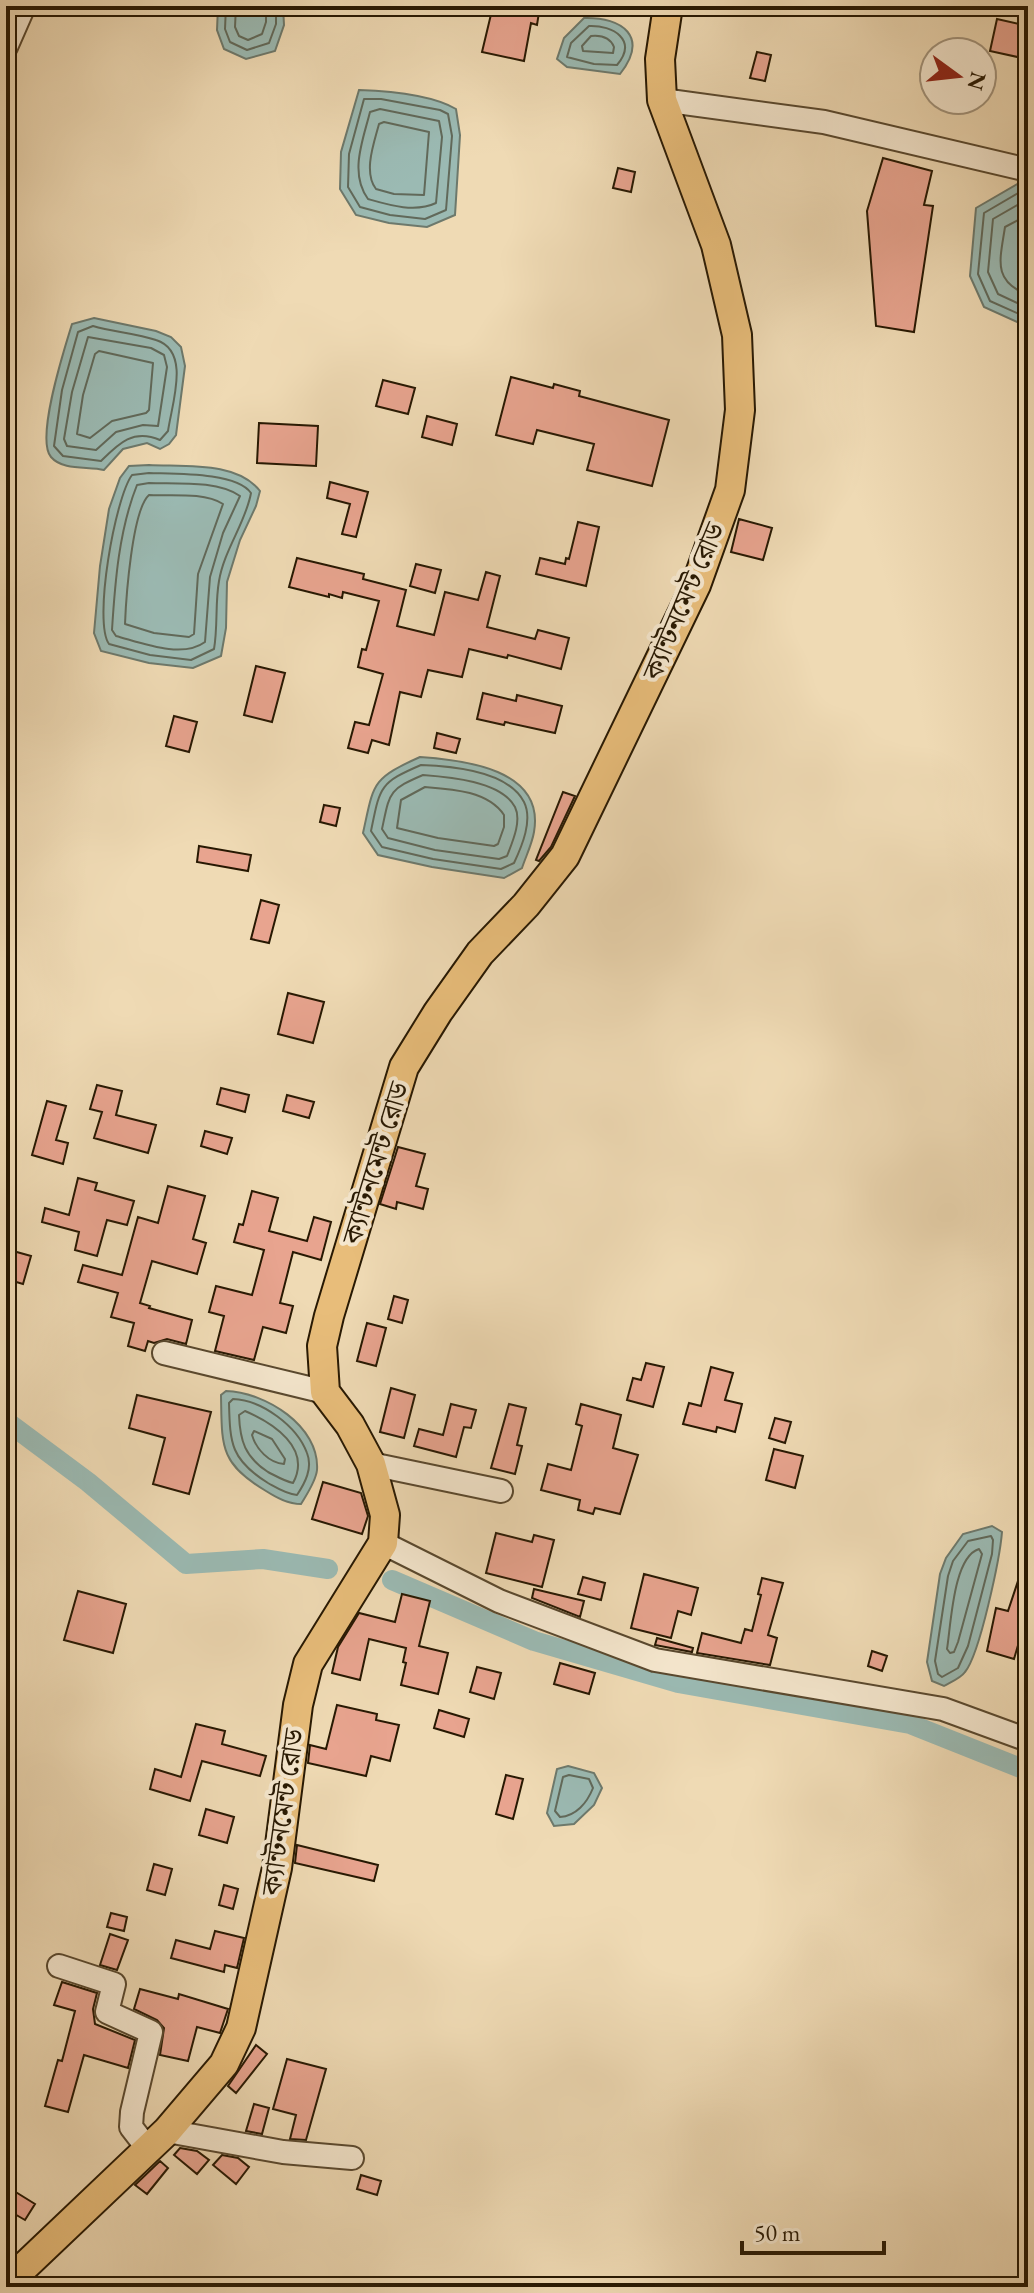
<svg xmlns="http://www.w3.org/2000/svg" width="1034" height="2293" viewBox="0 0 1034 2293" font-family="'EB Garamond','Noto Serif Bengali',serif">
	<rect width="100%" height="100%" fill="#efdab4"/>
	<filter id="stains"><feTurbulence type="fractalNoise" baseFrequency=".0025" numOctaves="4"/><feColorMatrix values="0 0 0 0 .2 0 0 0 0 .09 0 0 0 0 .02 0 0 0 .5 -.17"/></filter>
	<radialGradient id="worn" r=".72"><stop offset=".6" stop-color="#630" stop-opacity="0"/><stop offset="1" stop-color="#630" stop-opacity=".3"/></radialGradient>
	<path fill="#9bbab3" stroke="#6d796c" stroke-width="2" d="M218 6H283L284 25 275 51 246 59 224 49 217 30Z
		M584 18C623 17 649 37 620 74L567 67 557 59 564 38Z
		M359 90C387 91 432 95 456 109L460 135 455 215 427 227 389 223 356 215 340 189 341 152Z
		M1019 183 1028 185V327L984 307 970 276 976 208Z
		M94 318 156 331 171 337 181 347 185 366 176 435 169 444 160 449 147 443 123 449 104 470C88 466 63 471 51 457 35 439 65 347 72 324Z
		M149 465C184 467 237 461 260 491L256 506 240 540 227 582 226 628 221 656 193 668 149 663 101 651 94 633 100 566 109 509 120 478 129 466Z
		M420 757C464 760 545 769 534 832 532 844 526 856 522 868L504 878 432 867 378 855 363 833C374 783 371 779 420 757Z
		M226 1391C265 1392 320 1426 317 1470 316 1481 307 1494 301 1504 288 1504 277 1498 266 1491 219 1463 222 1446 221 1395Z
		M992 1526 1002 1532C1000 1557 980 1654 965 1672 961 1678 951 1682 944 1686L932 1681 927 1662 940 1574 946 1558 963 1534Z
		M568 1766 594 1773 602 1788 594 1805 574 1824 554 1826 547 1813 557 1769Z"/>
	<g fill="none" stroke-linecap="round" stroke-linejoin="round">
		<path stroke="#61695a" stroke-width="2" d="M226 6 225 29 230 42 247 50 269 43 276 24V6
			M236 6 235 27 239 36 248 40 262 34 266 22V6
			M589 26C613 25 638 40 617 65L594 64 567 57 571 43Z
			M591 36C601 35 610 37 614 47L613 53 583 51 582 46Z
			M364 99H381L440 110 448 114 452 136 446 210 425 219 390 215 360 207 348 187 349 154Z
			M380 109 439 121 442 137 436 203C415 213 389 205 368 199 349 173 363 140 370 112Z
			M384 122 429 132 424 195 394 194 376 189C363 172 374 143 379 124Z
			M1028 193 1020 192 984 213 978 274 990 301 1028 318
			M1028 203H1021L993 219 988 272 998 294 1028 308
			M1028 215 1005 227C1000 260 992 281 1028 295
			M93 326C113 332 136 333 156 340 191 351 172 403 168 431L160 440C133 428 118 444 101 461L63 456 54 446 62 390 78 332Z
			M88 337 151 348 164 355 167 367 158 426 143 425 116 432 96 450 67 446 64 439 72 392Z
			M99 351 153 363 149 410 146 413 112 421 90 438 77 434 83 395 95 354Z
			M149 473C174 474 236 472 251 493 246 522 224 550 219 581 215 603 218 626 214 649L191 660 150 655 109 644C93 622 115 498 132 475Z
			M149 483C176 484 217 480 240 496L223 533 210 577 205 642C182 659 142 643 116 636L112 630C115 582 119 530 137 485Z
			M149 495C171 496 204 492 223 504L198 574 194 634 189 637 154 633 125 624C126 599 132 510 149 495Z
			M421 765C451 766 508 771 524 802 533 820 522 846 514 863L501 869 433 859 382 847 371 831C380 787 379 783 421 765Z
			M423 775C449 777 501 781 515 807 522 821 512 843 507 856L499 859 435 850 388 838 382 829C390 792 388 790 423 775Z
			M425 787C452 789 488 791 504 815V827L498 844 494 846 438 838 397 828 401 800Z
			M233 1399C262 1400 297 1426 307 1453 313 1468 305 1483 297 1495 286 1494 277 1488 268 1483 231 1460 230 1444 229 1403Z
			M245 1411C273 1423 312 1448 293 1483 284 1481 276 1476 268 1472 245 1457 240 1441 239 1415Z
			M254 1431 272 1439 285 1459 284 1464C269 1463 256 1449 252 1435Z
			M991 1536 993 1540 992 1554 968 1646 958 1668 942 1677 938 1674 935 1661 948 1576 953 1561 968 1541Z
			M979 1549 982 1554 958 1642 954 1652 950 1653 947 1649C951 1625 953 1557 979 1549Z
			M569 1775 589 1779 593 1788C587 1803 576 1816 560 1817L555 1811 563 1777Z"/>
		<path stroke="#9bbab3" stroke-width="20" d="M6 1421 88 1482 186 1564 263 1559 328 1569
			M392 1580 534 1641 678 1683 910 1724 1028 1771"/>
	</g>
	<path fill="#e8a48f" stroke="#271802" stroke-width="2" d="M493 6H540L537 25 531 23 524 61 482 52Z
		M997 19 1028 26 1022 58 990 51Z
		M757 52 771 55 765 81 750 78Z
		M883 158 932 171 924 205 933 206 914 332 876 326 867 211Z
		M618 168 635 172 631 192 613 188Z
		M511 377 553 388 554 384 580 391 579 396 669 420 652 486 587 470 594 444 537 430 533 444 496 435Z
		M383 380 415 388 408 414 376 406Z
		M427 416 457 424 452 445 422 437Z
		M259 423 318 426 316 466 257 463Z
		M330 482 368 492 356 537 342 534 350 504 327 498Z
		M739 519 772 528 763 560 731 552Z
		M578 522 599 527 586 586 536 574 540 558 565 564 566 558 569 559Z
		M297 558 364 574 363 579 406 590 397 626 434 635 445 592 478 600 486 572 500 576 487 627 535 639 538 630 569 638 561 669 508 655 507 658 469 649 462 677 428 670 421 697 400 692 389 745 372 740 368 753 348 748 355 722 369 725 383 674 358 667 362 649 366 650 379 601 343 592 342 598 329 594V597L289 587Z
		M416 564 441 570 435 593 410 586Z
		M256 666 285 673 272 722 244 715Z
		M483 693 516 701 517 695 562 706 555 733 505 722 504 725 477 719Z
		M174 716 197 722 189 752 166 746Z
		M437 733 460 739 456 753 434 748Z
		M563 792 575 796 551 847 539 861 536 860Z
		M324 805 340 808 336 826 320 822Z
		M199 846 251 855 248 871 197 862Z
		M261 900 279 905 269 943 251 939Z
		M288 993 324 1002 313 1043 278 1034Z
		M97 1085 122 1091 116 1115 156 1125 148 1153 94 1138 102 1112 90 1109Z
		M221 1088 249 1095 245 1112 217 1104Z
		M287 1095 314 1102 309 1118 283 1111Z
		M47 1101 66 1106 56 1140 68 1143 63 1164 32 1155Z
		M205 1131 232 1138 227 1154 201 1146Z
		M398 1147 425 1154 416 1186 428 1189 423 1209 397 1202 396 1209 380 1204Z
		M78 1178 97 1183 95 1190 134 1201 127 1225 107 1220 97 1256 75 1250 79 1232 42 1222 45 1208 69 1215Z
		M168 1186 205 1196 193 1239 206 1243 197 1274 152 1261 140 1303 150 1306 149 1308 192 1320 186 1344 167 1339 154 1343 148 1341 145 1351 128 1346 134 1323 111 1317 118 1293 78 1282 83 1265 122 1275 138 1217 158 1223Z
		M252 1191 278 1198 269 1231 307 1241 314 1217 331 1222 321 1260 293 1252 280 1303 293 1306 286 1333 263 1327 254 1360 215 1351 224 1316 209 1312 216 1286 252 1295 264 1250 234 1242 239 1224 243 1225Z
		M6 1249 31 1256 23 1284 6 1279Z
		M394 1296 408 1300 402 1323 388 1319Z
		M367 1323 386 1328 376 1366 357 1361Z
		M646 1363 664 1367 653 1407 627 1400 633 1378 641 1380Z
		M711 1367 733 1373 725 1400 742 1404 735 1432 717 1427 716 1432 683 1424 689 1403 701 1406Z
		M391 1388 415 1395 404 1438 380 1432Z
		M137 1395 211 1412 189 1494 153 1484 165 1438 129 1428Z
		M451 1404 476 1410 471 1428 464 1427 456 1457 414 1446 419 1429 443 1435Z
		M509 1404 526 1408 517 1445 522 1446 515 1474 491 1468Z
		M581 1404 621 1415 613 1448 638 1455 620 1514 595 1508 593 1514 578 1510 580 1500 541 1490 548 1464 571 1470 582 1426 576 1424Z
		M775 1418 791 1422 785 1443 769 1438Z
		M774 1449 803 1456 795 1488 766 1480Z
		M323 1482 361 1493 368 1516 362 1534 312 1519Z
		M496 1533 532 1542 534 1535 554 1540 542 1587 486 1573Z
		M1025 1560H1028V1637L1021 1635 1014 1659 987 1651 996 1608 1008 1611Z
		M644 1574 698 1588 691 1615 678 1611 671 1638 631 1628Z
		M583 1577 605 1583 601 1600 578 1594Z
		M762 1578 783 1583 768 1635 777 1638 770 1665 697 1653 702 1633 741 1643 745 1629 752 1631 761 1595 758 1594Z
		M534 1589 584 1601 580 1617 532 1598Z
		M78 1591 126 1604 113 1653 64 1640Z
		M402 1594 430 1601 419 1646 448 1653 438 1694 401 1685 406 1663 403 1662 406 1648 369 1639 360 1680 332 1673 338 1647 359 1613 395 1622Z
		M657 1638 693 1648 692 1652 655 1645Z
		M872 1651 887 1656 882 1671 868 1666Z
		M560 1663 595 1673 589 1694 554 1684Z
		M477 1667 501 1673 494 1699 470 1692Z
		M337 1705 377 1714 376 1720 399 1725 390 1761 371 1756 366 1776 308 1763 310 1745 326 1749Z
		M439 1710 469 1719 464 1737 434 1728Z
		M196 1724 225 1731 222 1744 266 1756 260 1776 202 1761 190 1801 150 1789 155 1769 181 1777Z
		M506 1775 523 1779 513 1819 496 1814Z
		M206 1809 234 1817 227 1843 199 1835Z
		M297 1845 378 1865 374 1881 295 1863Z
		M154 1864 172 1869 165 1895 147 1890Z
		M224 1885 238 1889 233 1909 219 1905Z
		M111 1913 127 1917 124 1931 107 1927Z
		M215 1931 244 1938 237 1968 225 1965 224 1972 171 1958 176 1940 210 1949Z
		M110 1934 128 1940 117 1970 100 1965Z
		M62 1982 97 1993 93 2009 95 2024 135 2040 128 2068 84 2055 68 2112 45 2106 58 2060 62 2061 75 2011 54 2005Z
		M140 1989 178 1999 179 1994 228 2009 220 2033 197 2027 188 2061 160 2055 164 2028 157 2020 134 2009Z
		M256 2045 267 2054 236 2093 228 2086Z
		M287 2059 326 2069 306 2140 290 2139 296 2115 273 2109Z
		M254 2104 269 2108 262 2134 246 2131Z
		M180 2148 197 2151 209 2160 197 2174 174 2155Z
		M222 2155 238 2158 249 2167 236 2184 213 2165Z
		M160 2161 168 2168 147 2194 135 2185Z
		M361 2175 381 2181 377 2195 357 2189Z
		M6 2186 35 2204 25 2220 6 2209Z"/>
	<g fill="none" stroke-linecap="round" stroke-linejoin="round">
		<defs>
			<path id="minor" d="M6 47 24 6
				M662 100 824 122 1028 170
				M164 1353 325 1392
				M371 1464 501 1491
				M383 1543 499 1601 655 1660 943 1709 1028 1740
				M59 1966 114 1984 107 2012 151 2032 132 2112 131 2127 148 2149
				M167 2131 283 2152 352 2158"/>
			<path id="major" d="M6 2284 167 2131 224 2064 241 2028 277 1868 298 1705 308 1664 383 1543 385 1515 371 1464 350 1425 325 1392 322 1346 329 1316 404 1067 438 1012 480 953 526 905 565 856 696 585 730 490 740 410 737 335 716 245 662 100 660 59 668 6"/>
		</defs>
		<use href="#minor" stroke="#59482e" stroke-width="26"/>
		<use href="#major" stroke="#271802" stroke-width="32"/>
		<use href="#minor" stroke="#f5e7ce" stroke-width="22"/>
		<use href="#major" stroke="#e8bd7a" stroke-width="28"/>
	</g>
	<g text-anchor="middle" stroke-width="8" stroke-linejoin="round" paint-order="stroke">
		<g font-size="28" fill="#271802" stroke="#f5e7ce">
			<text transform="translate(683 601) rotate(-67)" y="10">ক্যান্টনমেন্ট রোড</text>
			<text transform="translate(375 1163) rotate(-73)" y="10">ক্যান্টনমেন্ট রোড</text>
			<text transform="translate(282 1812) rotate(-82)" y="10">ক্যান্টনমেন্ট রোড</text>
		</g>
	</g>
	<rect width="1034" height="2293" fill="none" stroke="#efdab4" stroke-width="32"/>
	<rect x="8" y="8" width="1018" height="2277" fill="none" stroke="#271802" stroke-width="4"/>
	<rect x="16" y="16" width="1002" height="2261" fill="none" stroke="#271802" stroke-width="2"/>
	<g transform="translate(958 76) rotate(105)"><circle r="38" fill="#f5e7ce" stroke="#a3947c" stroke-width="2"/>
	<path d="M0-6L14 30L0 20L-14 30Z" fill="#8f2418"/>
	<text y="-12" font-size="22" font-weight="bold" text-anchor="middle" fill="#271802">N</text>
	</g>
	<path d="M742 2241v12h142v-12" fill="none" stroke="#271802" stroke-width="4"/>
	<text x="754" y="2241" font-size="24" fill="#271802" stroke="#f5e7ce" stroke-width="6" paint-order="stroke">50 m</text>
	<rect width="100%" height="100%" filter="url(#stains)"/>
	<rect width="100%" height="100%" fill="url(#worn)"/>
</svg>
